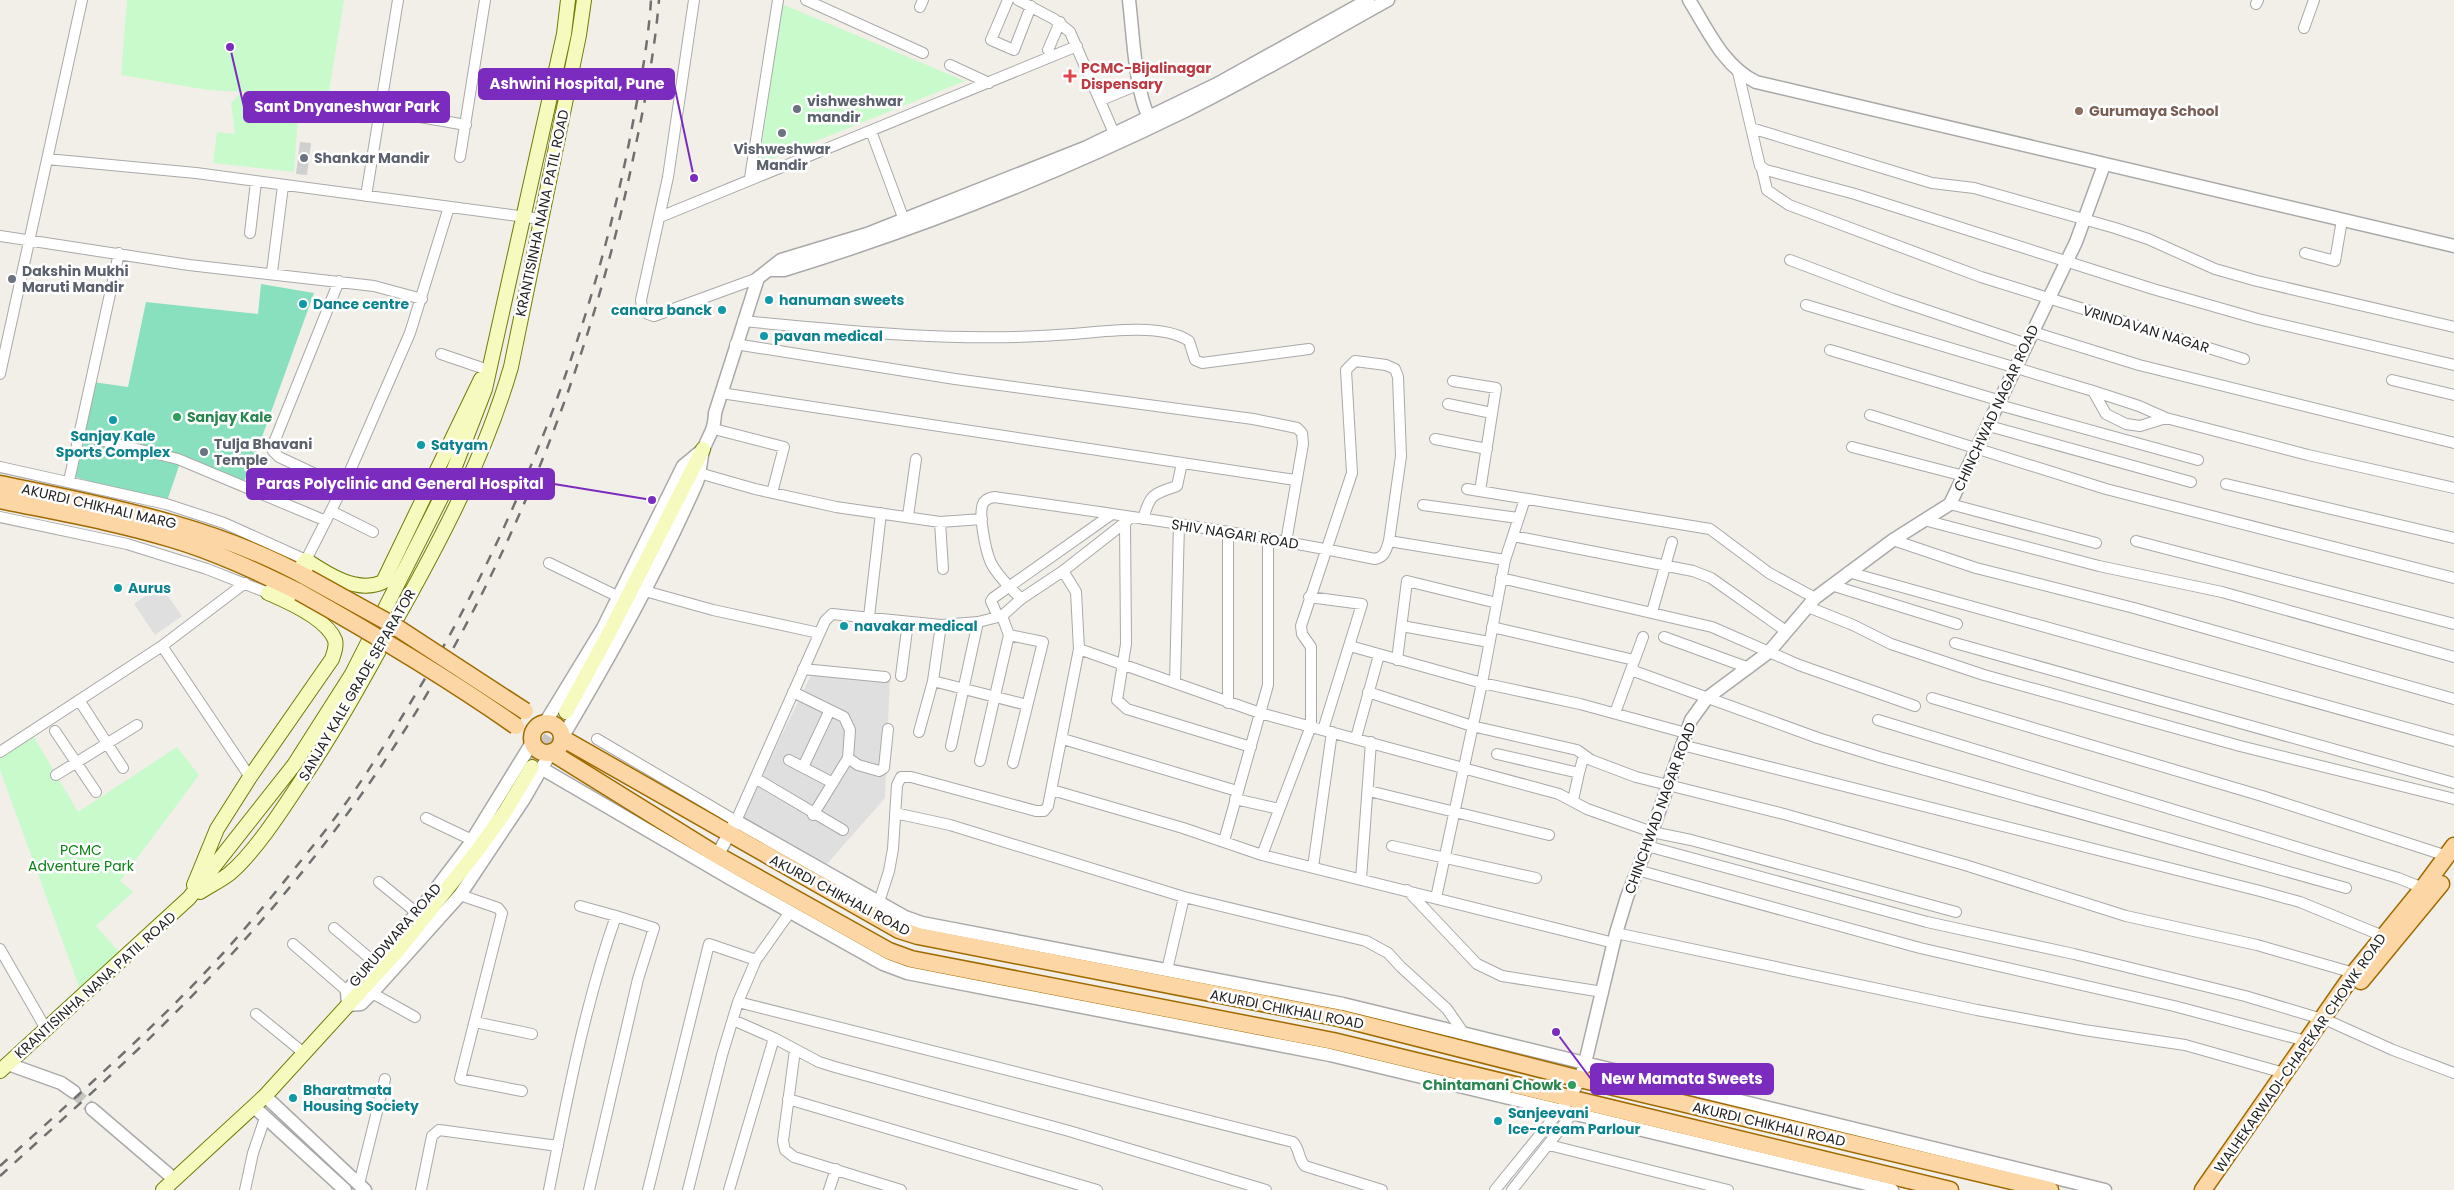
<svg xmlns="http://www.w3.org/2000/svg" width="2454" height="1190" viewBox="0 0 2454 1190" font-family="Poppins,sans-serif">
	<rect width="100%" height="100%" fill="#f2efe9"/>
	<path fill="#e0dfdf" d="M160 585 182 616 155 635 134 604Z
		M815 667 890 675 885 798 827 864 740 821Z"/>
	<path fill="#d0d0d0" d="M300 142 311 143 307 175 296 174Z"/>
	<path fill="#c8facc" d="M127 0H344L328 97 208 90 121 75Z
		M782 4 965 81 759 164Z
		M239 95 299 104 294 172 213 163 217 132 235 134 231 103Z
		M30 730 78 812 177 747 199 775 120 881 133 892 96 926 120 953 80 989 0 770V751Z"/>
	<path fill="#88e0be" d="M261 284 314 293 258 448 243 484 180 463 166 504 72 476 93 382 128 387 146 302 258 314Z"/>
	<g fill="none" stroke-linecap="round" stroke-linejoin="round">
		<path stroke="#c8c6c1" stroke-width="12" stroke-dasharray="12 6" stroke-linecap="butt" d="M74 1092 92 1109"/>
		<path stroke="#c8c6c1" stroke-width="14" stroke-dasharray="14 7" stroke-linecap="butt" d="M532 767 566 712"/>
		<defs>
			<path id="minor" d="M694 0 668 177 641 300C642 310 644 314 654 316L758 278
				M806 0 923 53
				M1008 0 991 40 1014 50 1031 6
				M1018 0 1054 19 1070 32 1117 140
				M2256 4 2258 0
				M920 7 923 0
				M2304 28 2314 0
				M1048 50 1060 22
				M950 65 989 83
				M1738 72 1760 166 1766 170 1855 194 2153 289 2258 319 2454 365
				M1101 100 1140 84
				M380 110 466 125
				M1751 128 1932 183 1974 188 2115 228 2148 239 2215 269 2257 281 2454 327
				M871 131 904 220
				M460 157 485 0
				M47 159 196 173 541 219
				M1762 169 1767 190 1789 205 1981 277 2244 359
				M750 178 778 0
				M366 196 398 0
				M660 217 1077 46
				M250 233 256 182
				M0 236 189 265 374 286 422 299
				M2305 253 2335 261 2342 220
				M1790 260 1893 299 2027 344
				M272 272 283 186
				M339 281 273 445V451L279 457 343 487
				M1806 305 2093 391 2139 406 2166 418
				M743 321C853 332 963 343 1073 334 1104 331 1164 323 1189 341L1195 360 1202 363 1309 349
				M2033 332 2139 365 2454 443
				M735 344 955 379 1253 419 1297 428 1302 433 1303 444 1286 542
				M1830 350 2001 401
				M441 354 488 370
				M0 374 82 0
				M2392 380 2454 395
				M1453 381 1496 388 1480 491
				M2093 391 2106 414 2126 424 2140 426 2166 418 2308 455 2454 488
				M721 393 1295 480
				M1448 404 1492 413
				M1999 405 2198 460
				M1870 415 2106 489 2454 578
				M1989 426 2191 482
				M714 429 784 447 772 493
				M79 435 178 459 326 521
				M1435 439 1487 449
				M1852 447 1964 476
				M0 467 166 504 224 523 306 560 343 487 410 333 449 207
				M699 473 755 489 836 507 940 522 982 519
				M379 475 425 497
				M69 481 119 253
				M2226 484 2454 538
				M1467 489 1710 529 1769 573 1815 598
				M1950 504 2096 543
				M1423 505 1518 518
				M331 511 373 532
				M908 516 916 459
				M0 517 127 544 207 569 268 593 271 588
				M1143 519C1150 494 1153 494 1177 486L1182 463
				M1924 520 2099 566 2222 592 2454 657
				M940 522 943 569
				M1125 523 1126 644 1117 700 1127 709 1251 747
				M1228 532V703
				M1513 536 1693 571 1711 578 1786 631
				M1893 540 1976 568 2134 608 2454 699
				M1389 541 1505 560
				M2136 541 2454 624
				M549 563 619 597
				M1848 572 2454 741
				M1501 578 1712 627 1799 665 1915 706
				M1831 585 1957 624
				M645 591 713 610 819 633
				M1309 597 1362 604 1323 730
				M1021 599C1010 587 998 577 991 563 986 552 977 511 984 502 987 498 991 498 994 497 1122 515 1249 533 1375 559 1385 557 1386 550 1389 541L1401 456 1398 377 1395 369 1386 365 1355 361 1346 370 1352 473 1301 626 1302 634 1311 647V726L1262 855
				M1808 607 1853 625 1891 644 1984 675 2240 746 2454 799
				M1652 612 1672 542
				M869 617 881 513
				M998 617 991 601 993 598 1112 514
				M1402 626 1489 642
				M1492 627 1634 660
				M1009 635 1043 642 1013 763
				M1664 637 1749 668
				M1955 643 2454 783
				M162 646 250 777
				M1350 646 1482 683 1580 704 1686 733
				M1079 649 1260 713 1559 794 1587 809 1652 832 1691 840 1956 912
				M1397 660 1407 581 1497 603
				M803 669 885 677
				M1631 670 1818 738 1879 757 2346 888
				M901 676 908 622
				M933 681 1027 705
				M1175 682 1179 524
				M793 692 844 717 850 730 848 758 858 765 879 771 884 768 888 729
				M1368 692 1472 726 1577 750 1591 760 1636 777 1784 814 1965 865 2126 916 2257 945 2354 973
				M1932 698 2262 796 2447 856
				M79 700 123 768
				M1615 713 1643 637
				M1878 720 2398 878 2423 888
				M55 731 96 792
				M919 732 933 681 941 625
				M1356 738 1379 655
				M597 739 736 821 825 621 832 614 941 625 978 622 1002 616 1021 599 1063 571 1132 517
				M1063 739 1237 791
				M1682 745 2260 891 2300 902 2383 936
				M951 746 978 622
				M0 752 162 646 245 583
				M1497 754 1579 773 1584 755
				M789 760 833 783
				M980 761 1009 635 1002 616
				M803 767 830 710
				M56 775 137 725
				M755 778 843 830
				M1052 790 1183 828 1262 855 1614 943
				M1369 791 1549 835
				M1235 799 1279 809
				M1573 800 1579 773
				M895 813 950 825 1184 897 1366 941 1388 953 1401 967 1447 1009 1465 1035
				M813 815 848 758
				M426 818 472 840
				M1224 841 1268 685V539
				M1392 846 1536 878
				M1647 846 1927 922 2074 954 2245 996 2322 1019
				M1313 867 1332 732
				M1637 870 1920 948 2174 1006 2306 1041
				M1361 879 1371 742
				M379 882 417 913
				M1407 890 1477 964 1502 976 1603 992
				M460 895 498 908 502 913 460 1079 522 1091
				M1436 898 1482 683 1505 560 1525 499
				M879 902 889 871 893 849 897 785 901 777H911L1036 811H1044L1048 806 1079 649 1076 592 1063 571
				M580 906 616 916
				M334 928 373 961
				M1616 933 1977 1010 2084 1030 2185 1045 2284 1073
				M293 944 347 991
				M0 949 46 1029
				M1167 970 1184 897
				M372 993 415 1017
				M738 1002 1293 1142C1300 1149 1298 1159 1305 1166L1382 1190
				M256 1014 305 1054
				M733 1020 774 1038 819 1062 835 1067 1069 1131 1266 1190
				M475 1022 532 1034
				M2331 1022 2393 1050 2454 1073
				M795 1050 783 1141 785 1150 794 1157 901 1190
				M354 1098 379 1105
				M788 1099 1097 1190
				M1549 1145 1728 1190
				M359 1184 385 1079
				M245 1190 253 1153 265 1118
				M421 1190 432 1136 439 1130 558 1146
				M549 1190C567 1098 585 1004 616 916L654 928 638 979 589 1190
				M648 1190 709 944 756 960
				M688 1190 722 1055 738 1002 756 960 790 912
				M729 1190 774 1038
				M829 1190 836 1169
				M1495 1190 1560 1110
				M1512 1190 1573 1113"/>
			<path id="tertiary" d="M1129 0C1133 32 1135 95 1151 121
				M1689 0C1708 30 1723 66 1756 82L2454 246
				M770 270H784C921 228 1056 174 1185 111 1254 77 1321 37 1388 0
				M545 723 603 628 683 466 701 451
				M562 738C611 655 658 571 697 482 701 472 700 459 704 448 710 432 714 432 715 413L758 278 781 260 867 234 1087 147 1217 84 1368 0
				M533 741 469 845 419 911 347 991 348 1005 361 1004 372 993 460 895 524 799 551 752
				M541 768 733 880 883 964 907 973 1330 1055 1892 1190
				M711 867 736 821 905 917 922 923 1343 1004 2105 1190
				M8 1064 61 1083 74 1092
				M265 1096 365 1190
				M1565 1104 1580 1079 1585 1063 1616 933 1627 897 1647 846 1691 720 1707 698 1769 652 1815 598 1893 540 1950 504 2076 242 2104 165
				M254 1107 345 1190
				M92 1109 174 1179"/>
			<path id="secondary" d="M298 572 306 560C327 574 357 594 383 582L481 379
				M566 712 607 637 703 449
				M194 885 217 829 250 777 332 659C334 653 337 647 335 640 327 619 287 601 268 593
				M200 892C209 886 220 881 229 874 257 851 289 799 309 769 341 720 369 669 397 618 442 538 485 456 511 367L579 35 584 0
				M0 1071 189 898 294 765 352 674 449 482 485 389 564 34 568 0
				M163 1190 265 1096 400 948 477 851 505 812 532 767"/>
			<path id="primary" d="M0 484C105 506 213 525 308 578
				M0 500C58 512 116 522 172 539 216 552 258 572 299 592
				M532 738a15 15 0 1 1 30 0a15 15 0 1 1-30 0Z
				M562 738 899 930 918 936 1339 1018 1580 1079 2050 1190
				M551 752 717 855 889 951 911 959 1333 1041 1950 1190
				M2361 981 2441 884
				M2203 1190 2354 973 2423 888 2454 846"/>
		</defs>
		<use href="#minor" stroke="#a9a9a9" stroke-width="12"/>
		<use href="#tertiary" stroke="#a9a9a9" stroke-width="15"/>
		<use href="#secondary" stroke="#707d05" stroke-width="16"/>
		<use href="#primary" stroke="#a06b00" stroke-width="19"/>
		<use href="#minor" stroke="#fff" stroke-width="10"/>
		<use href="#tertiary" stroke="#fff" stroke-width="12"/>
		<use href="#secondary" stroke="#f7fabf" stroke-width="14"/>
		<use href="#primary" stroke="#fcd6a4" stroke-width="16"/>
		<path stroke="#707070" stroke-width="2.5" stroke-dasharray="10 10" stroke-linecap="butt" d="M0 1166C73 1099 148 1034 215 962 252 922 287 878 321 836 353 796 380 753 406 710 513 537 589 343 629 143 638 96 648 48 651 0
			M0 1176C56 1125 114 1074 168 1020 226 963 280 902 329 838 482 641 588 388 636 144 646 97 655 48 659 0"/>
		<defs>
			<path id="primary-bridge" d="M308 578 393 625 525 711
				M299 592C374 634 446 677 516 726"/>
		</defs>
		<use href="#primary-bridge" stroke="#a06b00" stroke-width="19" stroke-linecap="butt"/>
		<use href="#primary-bridge" stroke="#fcd6a4" stroke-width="16"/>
	</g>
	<path fill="#e0444e" stroke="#fff" stroke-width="2" d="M1067.5 68.5h5v5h5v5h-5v5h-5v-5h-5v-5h5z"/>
	<g fill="#6b7280" stroke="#fff" stroke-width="2">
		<circle cx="797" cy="109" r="5"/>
		<circle cx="782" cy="133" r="5"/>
		<circle cx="304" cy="158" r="5"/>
		<circle cx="12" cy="279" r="5"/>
		<circle cx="204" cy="452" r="5"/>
	</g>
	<circle fill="#8d6e63" stroke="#fff" stroke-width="2" cx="2079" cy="111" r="5"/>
	<g fill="#0f9aa8" stroke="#fff" stroke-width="2">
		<circle cx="769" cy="300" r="5"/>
		<circle cx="303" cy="304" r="5"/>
		<circle cx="722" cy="310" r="5"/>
		<circle cx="764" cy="336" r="5"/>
		<circle cx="113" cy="420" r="5"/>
		<circle cx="421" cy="445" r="5"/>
		<circle cx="118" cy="588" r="5"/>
		<circle cx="844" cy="626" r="5"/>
		<circle cx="293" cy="1098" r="5"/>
		<circle cx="1498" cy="1121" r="5"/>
	</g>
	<g fill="#2e9e5b" stroke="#fff" stroke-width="2">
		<circle cx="177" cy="417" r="5"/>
		<circle cx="1572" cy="1085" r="5"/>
	</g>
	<g text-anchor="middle" stroke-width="5" stroke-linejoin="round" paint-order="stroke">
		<g font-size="14" font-weight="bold" fill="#be3a42" stroke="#fff" text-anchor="start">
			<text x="1081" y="73">PCMC-Bijalinagar<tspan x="1081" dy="16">Dispensary</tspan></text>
		</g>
		<g font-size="14" font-weight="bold" fill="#5b616d" stroke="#fff" text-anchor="start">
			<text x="807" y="106">vishweshwar<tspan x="807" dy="16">mandir</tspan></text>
			<text x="782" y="154" text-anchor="middle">Vishweshwar<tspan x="782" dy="16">Mandir</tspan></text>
			<text x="314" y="163">Shankar Mandir</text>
			<text x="22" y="276">Dakshin Mukhi<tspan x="22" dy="16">Maruti Mandir</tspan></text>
			<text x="214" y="449">Tulja Bhavani<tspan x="214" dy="16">Temple</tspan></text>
		</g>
		<g font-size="14" font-weight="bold" fill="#785e54" stroke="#fff" text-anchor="start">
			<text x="2089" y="116">Gurumaya School</text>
		</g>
		<g font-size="14" fill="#222" stroke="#fff">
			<text transform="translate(542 213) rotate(-78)" y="5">KRANTISINHA NANA PATIL ROAD</text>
			<text transform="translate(2146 329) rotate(17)" y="5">VRINDAVAN NAGAR</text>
			<text transform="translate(1996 408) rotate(-65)" y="5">CHINCHWAD NAGAR ROAD</text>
			<text transform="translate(99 506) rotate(13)" y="5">AKURDI CHIKHALI MARG</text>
			<text transform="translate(1235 534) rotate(9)" y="5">SHIV NAGARI ROAD</text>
			<text transform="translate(357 685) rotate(-60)" y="5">SANJAY KALE GRADE SEPARATOR</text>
			<text transform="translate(1660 808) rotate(-70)" y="5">CHINCHWAD NAGAR ROAD</text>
			<text transform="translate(840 895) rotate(28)" y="5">AKURDI CHIKHALI ROAD</text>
			<text transform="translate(395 935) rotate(-49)" y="5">GURUDWARA ROAD</text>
			<text transform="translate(95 985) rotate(-42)" y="5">KRANTISINHA NANA PATIL ROAD</text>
			<text transform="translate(1287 1009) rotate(11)" y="5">AKURDI CHIKHALI ROAD</text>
			<text transform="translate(2300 1053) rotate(-55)" y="5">WALHEKARWADI-CHAPEKAR CHOWK ROAD</text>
			<text transform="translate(1769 1124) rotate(13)" y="5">AKURDI CHIKHALI ROAD</text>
		</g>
		<g font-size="14" font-weight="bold" fill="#0d838f" stroke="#fff" text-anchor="start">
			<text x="779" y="305">hanuman sweets</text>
			<text x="313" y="309">Dance centre</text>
			<text x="712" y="315" text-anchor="end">canara banck</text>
			<text x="774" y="341">pavan medical</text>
			<text x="113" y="441" text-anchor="middle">Sanjay Kale<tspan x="113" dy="16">Sports Complex</tspan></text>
			<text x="431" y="450">Satyam</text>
			<text x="128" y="593">Aurus</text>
			<text x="854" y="631">navakar medical</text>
			<text x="303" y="1095">Bharatmata<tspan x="303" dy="16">Housing Society</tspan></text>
			<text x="1508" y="1118">Sanjeevani<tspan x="1508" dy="16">Ice-cream Parlour</tspan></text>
		</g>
		<g font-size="14" font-weight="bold" fill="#27864d" stroke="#fff" text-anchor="start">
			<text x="187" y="422">Sanjay Kale</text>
			<text x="1562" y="1090" text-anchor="end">Chintamani Chowk</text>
		</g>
		<g font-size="14" fill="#0c8416" stroke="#fff">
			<text x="81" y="855">PCMC<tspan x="81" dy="16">Adventure Park</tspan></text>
		</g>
	</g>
	<path fill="none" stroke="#7b2cbf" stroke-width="2" d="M694 178L674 84M230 47L244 107M652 500L554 484M1556 1032L1591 1079"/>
	<g fill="#7b2cbf" stroke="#fff" stroke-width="2">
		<circle cx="694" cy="178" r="5"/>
		<circle cx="230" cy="47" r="5"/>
		<circle cx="652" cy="500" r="5"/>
		<circle cx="1556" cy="1032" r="5"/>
	</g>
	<g fill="#7b2cbf" stroke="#7b2cbf" stroke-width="2">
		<rect x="479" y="69" width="195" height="30" rx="5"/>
		<rect x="244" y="92" width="205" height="30" rx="5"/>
		<rect x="247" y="469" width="307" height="30" rx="5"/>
		<rect x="1591" y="1064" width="182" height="30" rx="5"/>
	</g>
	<g font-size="15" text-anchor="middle" font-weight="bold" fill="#fff">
		<text x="577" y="89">Ashwini Hospital, Pune</text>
		<text x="347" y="112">Sant Dnyaneshwar Park</text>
		<text x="400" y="489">Paras Polyclinic and General Hospital</text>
		<text x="1682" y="1084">New Mamata Sweets</text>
	</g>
</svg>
